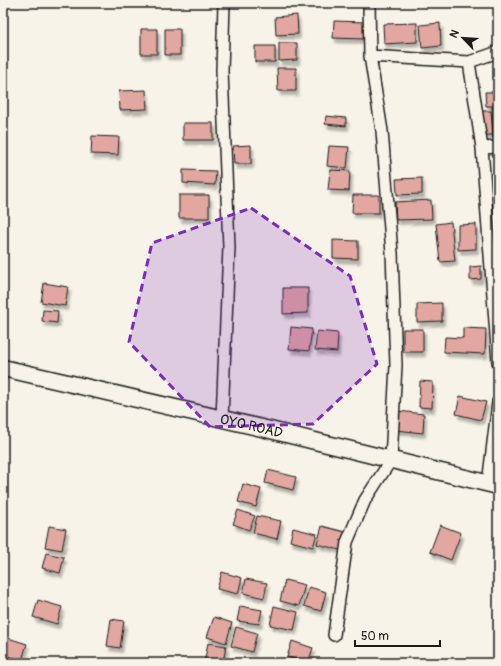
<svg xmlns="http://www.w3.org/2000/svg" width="501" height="666" viewBox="0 0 501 666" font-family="Pangolin,sans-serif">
	<defs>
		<filter id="shadow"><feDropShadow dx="2.5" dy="4.5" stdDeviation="1" flood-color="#0004"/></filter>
	</defs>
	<rect width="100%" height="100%" fill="#f7f3e8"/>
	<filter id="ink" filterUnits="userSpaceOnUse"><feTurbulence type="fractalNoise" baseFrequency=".025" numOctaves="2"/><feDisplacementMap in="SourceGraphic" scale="8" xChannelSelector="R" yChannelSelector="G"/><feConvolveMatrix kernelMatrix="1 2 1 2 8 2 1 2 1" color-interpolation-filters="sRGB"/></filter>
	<g filter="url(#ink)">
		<path fill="#e1a7a0" stroke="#1c1c1c" filter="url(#shadow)" d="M297 15 298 34 276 35 275 17Z
			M334 21 365 22 364 39 333 38Z
			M417 23V42L384 44 383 24Z
			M440 23 441 46 422 48 420 25Z
			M141 29H157V54H141Z
			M165 29H180V55H165Z
			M279 43H297V60L279 61Z
			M255 46H275V62H255Z
			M277 68H296V91H278Z
			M146 90 147 109 120 110 119 91Z
			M485 92H498V106H486Z
			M492 107H498V138H493Z
			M482 111H491L493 135H484Z
			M326 116 346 118V126L325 124Z
			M183 123H213V140H183Z
			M92 136 119 137 118 155 91 154Z
			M251 145V164H234L233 146Z
			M329 146 349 147 347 168 327 166Z
			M183 170 216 171 215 185 183 183Z
			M330 170 350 171 349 191 328 190Z
			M422 178V194L397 195 396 179Z
			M179 195H209V218H179Z
			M353 195H379V213H352Z
			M431 200 432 219 396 220 395 202Z
			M451 222 455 261 440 262 436 224Z
			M476 224V249L458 250V225Z
			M333 240 358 241V259L333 258Z
			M481 266V279L470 280V267Z
			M44 283 68 287 65 306 41 302Z
			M283 288H308V313L283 314Z
			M442 303V321L417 322V304Z
			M43 310 58 311 57 323 42 321Z
			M291 327 312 329 309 351 289 349Z
			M463 328 486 329 485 354 444 352 445 337 463 338Z
			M403 329H423V352H403Z
			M317 331 338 333 337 352 315 350Z
			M420 381 433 382 432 408 419 407Z
			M460 396 486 402 481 420 456 414Z
			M398 411 424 414 423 433 396 430Z
			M268 470 296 477 293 490 265 483Z
			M243 484 261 489 256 507 238 502Z
			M238 510 255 516 249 530 233 524Z
			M257 516 281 521 277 539 253 533Z
			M440 525 461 533 451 560 430 552Z
			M49 526 66 529 62 550 45 547Z
			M322 526 345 532 340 550 317 544Z
			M293 528 317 534 313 547 290 541Z
			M46 553 64 557 60 573 42 568Z
			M222 572 242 578 238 594 217 589Z
			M246 579 267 583 264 598 243 593Z
			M285 580 305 585 299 606 280 601Z
			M309 587 326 592 321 611 304 606Z
			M38 600 62 607 57 624 33 617Z
			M240 606 262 610 259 624 237 621Z
			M274 606 298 612 294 630 270 625Z
			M214 617 232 623 226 643 207 637Z
			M111 619 124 621 120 648 107 646Z
			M236 627 257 633 252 652 231 646Z
			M5 637 27 644 22 660 3 655V644Z
			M292 641 313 648 308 663 287 657Z
			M208 643 226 646 223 663H204Z"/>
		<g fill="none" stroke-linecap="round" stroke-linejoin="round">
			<defs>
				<path id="street" d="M370 56 469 62 498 52
					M469 62 482 148 498 362
					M482 148 498 147
					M222 419 229 247 222 71 224 3
					M488 484 498 402
					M334 635 347 542 365 500 391 460 396 365 392 253 382 131 370 56 369 3"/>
				<g id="secondary">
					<path id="s1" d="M3 368 266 429 498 486"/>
				</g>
			</defs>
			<use href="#street" stroke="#1c1c1c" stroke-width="14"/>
			<use href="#secondary" stroke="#1c1c1c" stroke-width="19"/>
			<use href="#street" stroke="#f7f3e8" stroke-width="11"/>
			<use href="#secondary" stroke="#f7f3e8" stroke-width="16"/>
		</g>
	</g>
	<path fill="#7b2cbf" fill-opacity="0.2" stroke="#7b2cbf" stroke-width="3" stroke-dasharray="8 5" stroke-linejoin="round" d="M251 208 350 276 377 364 313 424 210 427 129 342 152 243Z"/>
	<g text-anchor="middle" stroke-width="3.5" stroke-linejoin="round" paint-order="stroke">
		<g font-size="14" fill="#1c1c1c" stroke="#f7f3e8">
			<text dy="5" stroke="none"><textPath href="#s1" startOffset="255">OYO ROAD</textPath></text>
		</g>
	</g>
	<rect width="501" height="666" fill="none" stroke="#f7f3e8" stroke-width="16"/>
	<rect x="8" y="8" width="485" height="650" fill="none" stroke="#1c1c1c" stroke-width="1.5" filter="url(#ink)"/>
	<g transform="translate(463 38) rotate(295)" stroke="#f7f3e8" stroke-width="3" paint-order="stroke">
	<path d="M0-3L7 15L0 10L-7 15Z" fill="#1c1c1c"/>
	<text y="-6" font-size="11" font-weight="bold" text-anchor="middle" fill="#1c1c1c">N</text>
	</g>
	<path d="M355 640v6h85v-6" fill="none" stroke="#1c1c1c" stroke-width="2"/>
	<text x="361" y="640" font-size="12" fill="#1c1c1c" stroke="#f7f3e8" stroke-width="3" paint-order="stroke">50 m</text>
</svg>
